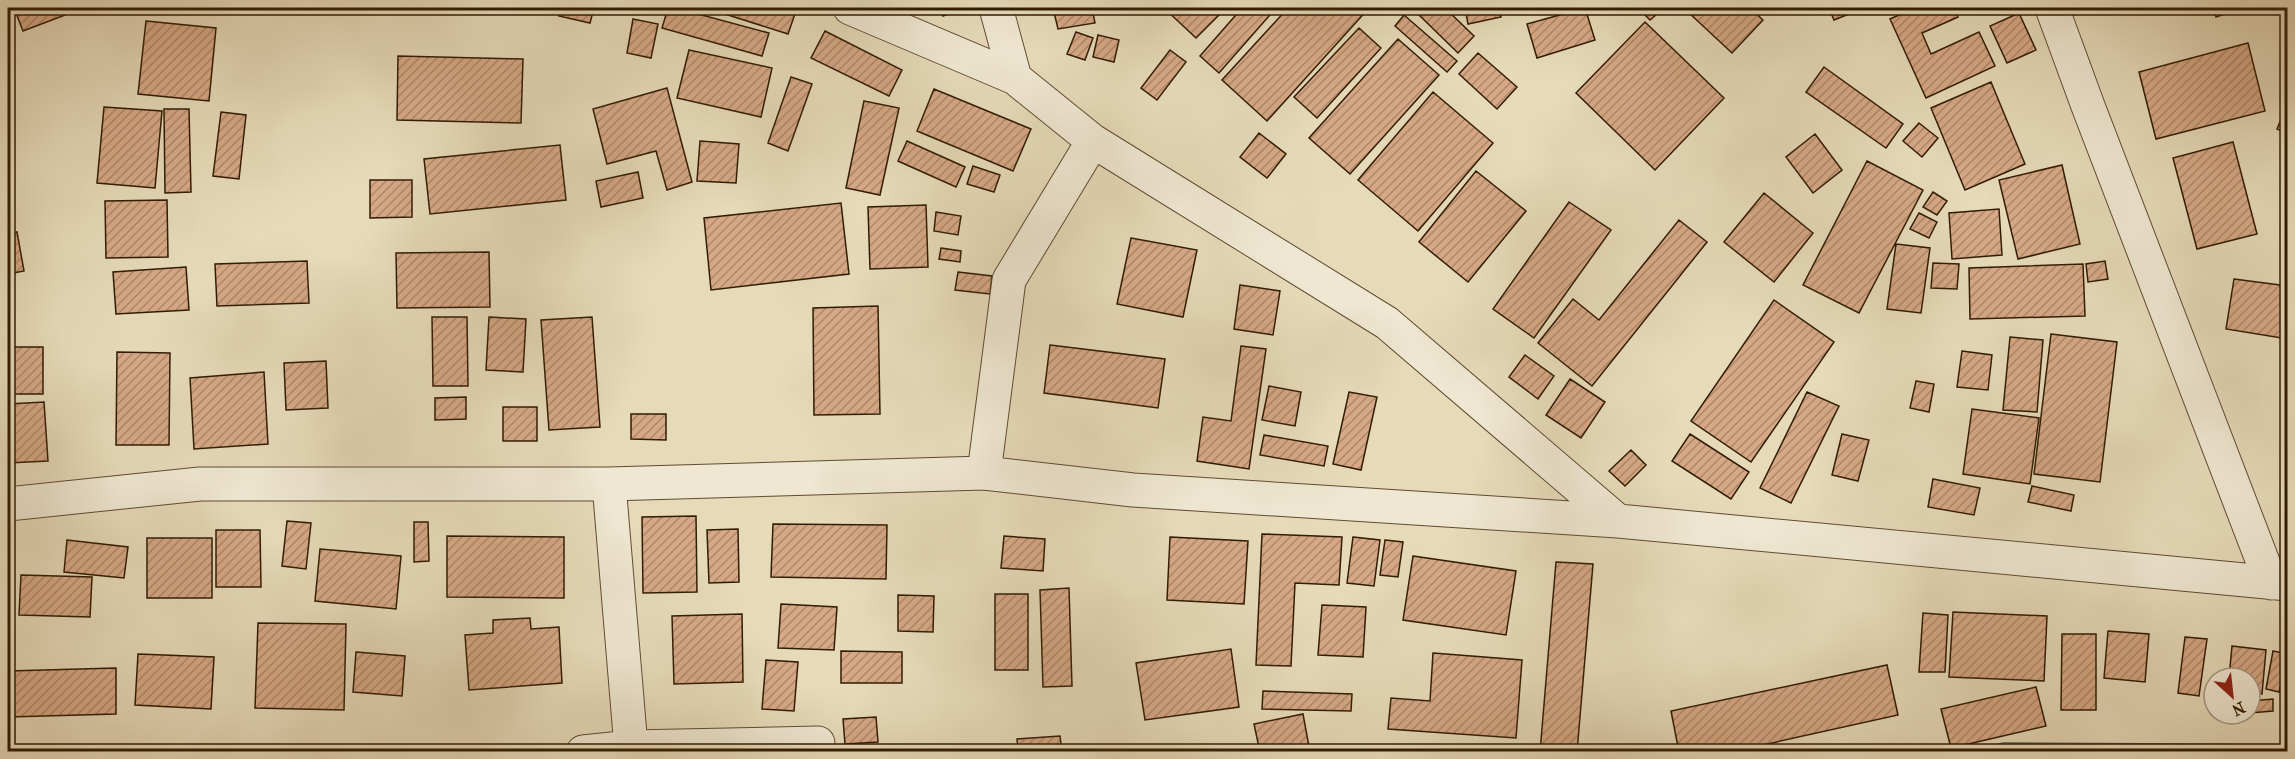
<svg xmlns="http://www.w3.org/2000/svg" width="2295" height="759" viewBox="0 0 2295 759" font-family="'IM FELL French Canon',serif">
	<defs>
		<pattern id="building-hatch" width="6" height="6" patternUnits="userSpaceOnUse" patternTransform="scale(1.5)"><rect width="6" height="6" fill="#d6a885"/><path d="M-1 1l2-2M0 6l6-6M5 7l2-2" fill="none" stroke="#ae886b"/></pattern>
	</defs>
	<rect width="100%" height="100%" fill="#e6dab9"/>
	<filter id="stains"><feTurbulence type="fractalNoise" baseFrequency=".00333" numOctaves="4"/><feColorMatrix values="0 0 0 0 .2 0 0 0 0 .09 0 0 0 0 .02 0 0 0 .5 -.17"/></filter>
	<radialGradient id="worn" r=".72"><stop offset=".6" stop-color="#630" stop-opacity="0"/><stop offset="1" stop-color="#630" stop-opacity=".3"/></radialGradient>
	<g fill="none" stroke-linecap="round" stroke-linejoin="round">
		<path stroke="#717a72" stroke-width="12" d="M1988 752 2004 748 2288 750"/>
	</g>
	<path fill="url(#building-hatch)" stroke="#311c04" stroke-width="1.5" d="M14 8H62L65 15 23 31Z
		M231 8H260L231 11Z
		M561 8H594L590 23 559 16Z
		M668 8H676L769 33 762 56 662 28Z
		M706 8H797L788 34Z
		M940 8H964L943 16Z
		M1053 8H1092L1095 23 1058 29Z
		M1164 8H1226L1196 38Z
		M1242 8H1276L1219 73 1200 56Z
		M1288 8H1369L1267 121 1222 80Z
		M1423 8H1445L1474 36 1458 53 1417 13Z
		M1465 8H1499L1501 17 1468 24Z
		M1585 8 1595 40 1537 58 1527 24Z
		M1638 8H1664L1650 20Z
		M1692 8H1750L1763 20 1732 53 1688 12Z
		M1829 8H1864L1834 20Z
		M1915 8H1954L1958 17 1922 33 1931 54 1979 32 1995 66 1926 98 1890 19Z
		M2213 8H2243L2216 17Z
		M2019 13 2036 50 2007 63 1990 26Z
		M1404 15 1457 61 1447 72 1395 26Z
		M633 19 658 24 651 58 627 53Z
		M146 21 216 28 209 101 138 94Z
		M1645 22 1724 98 1655 170 1576 93Z
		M1359 28 1381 48 1317 118 1294 97Z
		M825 31 902 70 889 96 811 58Z
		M1076 32 1093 38 1085 60 1067 54Z
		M1098 35 1119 40 1114 62 1093 57Z
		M1398 39 1439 75 1350 174 1309 138Z
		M2248 43 2265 111 2156 139 2139 72Z
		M689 50 772 68 761 117 677 98Z
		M1170 50 1186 62 1157 100 1141 88Z
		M1478 53 1517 87 1497 109 1459 74Z
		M398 56 523 59 521 123 397 120Z
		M1824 67 1903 124 1886 148 1806 92Z
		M791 77 812 84 788 151 768 143Z
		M1991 82 2025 164 1965 190 1931 108Z
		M667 88 692 182 667 190 656 151 607 164 593 109Z
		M934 89 1031 129 1013 171 917 131Z
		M1433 92 1493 143 1418 231 1358 180Z
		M864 101 899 108 880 195 846 188Z
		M2288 102V133L2277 129Z
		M104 107 162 111 155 188 97 183Z
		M164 109H189L191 192 165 193Z
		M221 112 246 115 239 179 213 176Z
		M1919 123 1938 138 1922 157 1903 141Z
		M1259 133 1286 154 1267 178 1240 157Z
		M1815 134 1842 170 1813 193 1786 157Z
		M700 141 739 144 736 183 697 181Z
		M907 141 965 167 956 187 898 161Z
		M2233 142 2257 234 2197 249 2173 158Z
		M560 145 566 200 430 214 424 159Z
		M1867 161 1923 190 1859 313 1803 285Z
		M2062 165 2080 244 2018 259 1999 180Z
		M973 166 1000 175 994 192 967 184Z
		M1476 171 1526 211 1468 282 1419 242Z
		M638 172 643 198 601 207 596 181Z
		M370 180H412V217L370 218Z
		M1933 192 1947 201 1937 215 1923 207Z
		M1764 193 1813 233 1774 282 1724 242Z
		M167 200 168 257 106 258 105 201Z
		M1569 202 1611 230 1534 338 1493 309Z
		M841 203 849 274 711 290 704 218Z
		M926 205 928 267 870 269 868 207Z
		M1999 209 2002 255 1952 259 1949 213Z
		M936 212 961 216 958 235 934 231Z
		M1919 213 1937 222 1929 238 1910 229Z
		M2288 216V233L2282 231Z
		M1679 220 1707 242 1592 386 1538 343 1573 299 1599 320Z
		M17 232 24 271 8 274V234Z
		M1131 238 1197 250 1183 317 1117 304Z
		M1896 244 1930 248 1921 313 1887 309Z
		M941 248 961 251 960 262 939 259Z
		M489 252 490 307 397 308 396 253Z
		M307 261 309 303 217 306 215 264Z
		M2105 261 2108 279 2088 282 2086 264Z
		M1933 263 1959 264 1957 289 1931 288Z
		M2083 264 2085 316 1970 319 1969 268Z
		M186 267 189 310 116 314 113 272Z
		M958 272 992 276 990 294 955 290Z
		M2234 279 2288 286V339L2226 329Z
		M1240 285 1280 291 1273 335 1234 329Z
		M1774 300 1834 342 1751 462 1691 421Z
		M878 306 880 414 814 415 813 308Z
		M432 317H467L468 386H433Z
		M489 317 526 319 523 372 486 370Z
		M592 317 600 427 549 430 541 320Z
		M2051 334 2117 342 2100 482 2034 474Z
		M2010 337 2043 340 2037 412 2003 410Z
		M1050 345 1165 359 1158 408 1044 393Z
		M1241 346 1266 349 1249 469 1197 461 1203 417 1231 421Z
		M8 347H43V394H8Z
		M1962 351 1992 355 1988 390 1957 387Z
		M117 352 170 353 169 445H116Z
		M1525 355 1554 376 1538 399 1509 377Z
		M326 361 328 408 286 410 284 363Z
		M264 372 268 444 194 449 190 378Z
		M1570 379 1605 402 1581 438 1546 415Z
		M1916 381 1934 384 1929 412 1910 408Z
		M1269 386 1301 392 1295 426 1262 420Z
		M1349 392 1377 397 1361 470 1333 464Z
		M1807 392 1839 406 1791 503 1760 488Z
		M466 397V419L435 420V398Z
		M44 402 48 461 8 463V404Z
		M503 407H537V441H503Z
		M1972 409 2039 418 2030 484 1963 474Z
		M631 414H666V440L631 439Z
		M1690 434 1749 472 1731 499 1672 461Z
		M1842 434 1869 440 1858 481 1832 475Z
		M1264 435 1328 446 1324 466 1260 455Z
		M1631 450 1646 465 1625 486 1609 471Z
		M1933 479 1980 488 1974 515 1928 507Z
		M2032 486 2074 495 2071 511 2028 502Z
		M696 516 697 592 643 593 642 517Z
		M287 521 311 523 306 569 282 566Z
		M414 522H428L429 561 414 562Z
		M773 524 887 525 886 579 771 577Z
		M738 529 739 582 709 583 707 530Z
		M216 530H260L261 587H216Z
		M1262 534 1342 537 1339 585 1295 583 1291 666 1256 665Z
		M447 536 564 537V598L447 597Z
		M1004 536 1045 539 1043 571 1001 568Z
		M1170 537 1248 541 1244 604 1167 600Z
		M1353 537 1380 540 1374 586 1347 583Z
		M147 538H212V598H147Z
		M67 540 128 547 124 578 64 572Z
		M1385 540 1403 542 1398 577 1380 575Z
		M320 549 401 556 396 609 315 601Z
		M1413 556 1516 571 1506 635 1403 620Z
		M1556 562 1593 564 1577 752H1540Z
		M21 575 92 577 90 617 19 615Z
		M1069 588 1072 686 1043 687 1040 590Z
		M995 594H1028V670H995Z
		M898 595 934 596 933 632 898 631Z
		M781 604 837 607 834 650 778 648Z
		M1322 605 1366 607 1363 657 1318 655Z
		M1953 612 2047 616 2044 681 1949 677Z
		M1923 613 1948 615 1945 672H1919Z
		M742 614 743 682 674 684 672 616Z
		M530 618 531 629 559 627 562 683 469 690 465 635 493 633V620Z
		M258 623 346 624 344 710 255 708Z
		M2108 631 2149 634 2145 682 2104 678Z
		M2062 634H2096V710H2061Z
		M2185 637 2207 639 2199 696 2178 693Z
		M2232 646 2266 650 2262 694 2250 693V678H2229Z
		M1231 649 1239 707 1145 720 1136 663Z
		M841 651 902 652V683H841Z
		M2273 651 2288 654 2279 692 2266 689Z
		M356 652 405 656 402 696 353 692Z
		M1433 653 1522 660 1516 738 1388 729 1391 698 1430 701Z
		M138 654 214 657 211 709 135 705Z
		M766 660 798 662 794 711 762 709Z
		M1887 665 1898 715 1731 752H1679L1671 711Z
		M116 668V714L8 717V671Z
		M2036 687 2046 726 1951 748 1941 709Z
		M1263 691 1352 694 1351 711 1262 709Z
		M2273 699V711L2250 713V701Z
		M1303 714 1310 752H1260L1254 724Z
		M876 717 878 742 845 744 843 719Z
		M1060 736 1062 752H1018L1017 739Z
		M870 748 899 752H870Z"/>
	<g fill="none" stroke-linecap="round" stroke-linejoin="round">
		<defs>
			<path id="minor" d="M850 8 1015 78 1093 141 1387 323 1618 521
				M996 8 1015 78
				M2052 8 2088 106 2271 583
				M984 473 1009 280 1093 141
				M609 484 631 747
				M8 504 200 484H609L984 473 1133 490 1618 521 2288 584
				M583 752 631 747 818 743"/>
		</defs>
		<use href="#minor" stroke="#5e4c31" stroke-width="35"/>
		<use href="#minor" stroke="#efe7d2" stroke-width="33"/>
	</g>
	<rect width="2295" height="759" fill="none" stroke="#e6dab9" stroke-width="30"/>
	<rect x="9" y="9" width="2277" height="741" fill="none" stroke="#311c04" stroke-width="3"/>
	<rect x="15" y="15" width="2265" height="729" fill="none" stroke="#311c04" stroke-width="1.5"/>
	<g transform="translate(2232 696) rotate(153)"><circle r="28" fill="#efe7d2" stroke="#a39680" stroke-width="1.5"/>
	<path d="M0-4.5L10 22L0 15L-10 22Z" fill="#8f2418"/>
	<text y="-9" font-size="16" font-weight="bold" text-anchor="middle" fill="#311c04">N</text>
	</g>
	<rect width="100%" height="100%" filter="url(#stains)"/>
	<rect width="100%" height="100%" fill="url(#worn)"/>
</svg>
